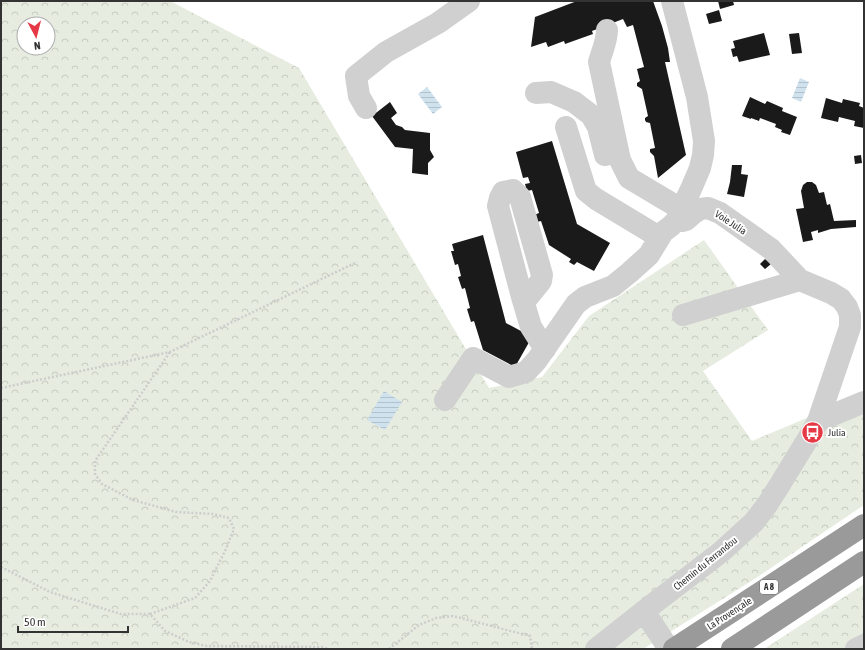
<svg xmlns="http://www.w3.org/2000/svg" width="865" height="650" viewBox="0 0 865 650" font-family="'Asap Condensed',sans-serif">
	<defs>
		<pattern id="forest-crowns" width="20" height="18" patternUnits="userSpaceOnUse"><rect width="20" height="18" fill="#e6ecdf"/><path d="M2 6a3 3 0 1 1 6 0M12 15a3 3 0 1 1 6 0" fill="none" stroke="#c6cbc0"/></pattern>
		<pattern id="water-rules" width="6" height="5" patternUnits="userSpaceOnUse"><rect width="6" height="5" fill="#cfe2ee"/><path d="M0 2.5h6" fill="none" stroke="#b2c2cd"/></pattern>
	</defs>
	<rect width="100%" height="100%" fill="#fff"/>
	<path fill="url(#forest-crowns)" fill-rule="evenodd" d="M1 1H170L299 68 489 388 542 377 589 316 704 240 768 330 703 371 752 441 864 394V505L756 578 643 649H1ZM24 24H48V48H24Z
		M864 584V649H764Z"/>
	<path fill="url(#water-rules)" d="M800 78 809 82 801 102 792 98Z
		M427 87 442 107 433 114 418 94Z
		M384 391 402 402 385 430 367 420Z"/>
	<path fill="#1a1a1a" d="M577 1H653L662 26 668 48 670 62H665L686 155 658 178 654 156 650 152V149L655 148 650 123 646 122 645 120V118L648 116 642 89 637 86V83L640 81 637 69 644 67 633 25 627 27 623 19 592 31 593 34 565 44 564 41 548 47 546 42 531 47 535 17Z
		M718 1H733L734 5 720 9Z
		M719 10 722 21 709 24 706 14Z
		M764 33 770 55 739 62 737 56 733 57 731 49 735 48 733 41Z
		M799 33 802 53 792 54 789 34Z
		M750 97 765 104 767 101 783 108 782 111 797 117 790 135 781 132 782 130 775 127 776 124 760 118 759 121 751 118V119L742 116Z
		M826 98 842 103 843 99 860 103 859 106 864 108V128L854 126 855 121 839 117 838 122 821 118Z
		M390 102 397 113 391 118 396 125 402 127 405 130 430 133V150L434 157 428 163V175L412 173 413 149 395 147 372 116Z
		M552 141 577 224 610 243 594 271 577 262 574 265 569 262 571 259 549 245 541 221 537 222 534 215 539 213 532 190 527 191 525 184 530 183 528 177 523 178 516 152Z
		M861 155 862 163 855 164 854 156Z
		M732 165H742L741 174 748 175 744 197 727 194 730 182Z
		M807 182H812L816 185 819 193 824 192 827 205 830 204 834 221 856 220V227L831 229 818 233V230L811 232 813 240 803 242 796 209 804 208 801 191 803 185Z
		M483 235 506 323 532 337 515 367 483 350 474 321 471 322 467 309 470 308 465 288 462 289 458 277 461 276 458 264 455 265 451 251H454L452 244Z
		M765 259 771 264 765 269 760 264Z"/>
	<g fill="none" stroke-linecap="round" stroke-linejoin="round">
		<path stroke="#cdcdcd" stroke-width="2.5" stroke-dasharray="2 2" stroke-linecap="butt" d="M1 388 170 352 357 262
			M1 567 50 592 98 607 121 614H150L165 631 189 642 207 646 322 647 328 649
			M150 614 195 598 210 581 225 551 234 529 229 518 213 514 176 512 133 500 102 484 95 474V461L170 352
			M389 649 419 625 436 618 453 616 530 636 532 649"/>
		<path stroke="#d0d0d0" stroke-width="22" d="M672 1 697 97 704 141 703 155 700 168 691 189 678 216V219
			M607 30C607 41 602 51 599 62L620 160 629 178 681 209
			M536 93 551 92 574 102 591 115 598 127 605 155
			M366 108 359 96 356 76 386 52 438 23 469 1
			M566 127 586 191 596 199 659 237
			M524 302 541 281 542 275 520 197 513 190 503 192 500 198 498 206 522 297 531 327 545 349
			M683 315 800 280
			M445 400 473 358 509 377 526 372 537 360 576 304 585 297 613 286 629 273 649 255 663 232 671 226 678 219
			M818 421 864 402
			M644 611 669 649
			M596 649 644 611 721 552 754 522 767 505 779 486 812 432 818 421 850 327V315L847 307 841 299 831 293 800 280 771 249 720 213 708 208 700 209 694 213 686 220 682 221 678 219
			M856 649 864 645"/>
		<path stroke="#9a9a9a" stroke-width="22" d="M674 649 864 525
			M732 649 864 562"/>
	</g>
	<defs>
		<symbol id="bus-disc" viewBox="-11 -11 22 22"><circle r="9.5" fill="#e63946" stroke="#fff"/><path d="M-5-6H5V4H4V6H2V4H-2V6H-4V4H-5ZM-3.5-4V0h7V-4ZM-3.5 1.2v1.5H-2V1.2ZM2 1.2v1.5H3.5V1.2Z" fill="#fff"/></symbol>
	</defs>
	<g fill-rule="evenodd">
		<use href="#bus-disc" x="800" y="420" width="25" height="25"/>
	</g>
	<g text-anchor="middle" stroke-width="4" stroke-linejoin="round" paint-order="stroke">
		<rect fill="#fff" stroke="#707070" stroke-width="1" x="760" y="580" width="18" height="14" rx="3"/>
		<g font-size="9" font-weight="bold" fill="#333">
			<text x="769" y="590">A 8</text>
		</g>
		<g font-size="10" fill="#333" stroke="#fff">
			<text transform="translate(731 222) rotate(33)" y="4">Voie Julia</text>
			<text transform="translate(705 563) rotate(-39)" y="4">Chemin du Ferrandou</text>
			<text transform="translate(729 613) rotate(-33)" y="4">La Provençale</text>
		</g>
		<g font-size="10" fill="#333" stroke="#fff" text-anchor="start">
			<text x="828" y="436">Julia</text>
		</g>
	</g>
	<rect width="865" height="650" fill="none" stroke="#333333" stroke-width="4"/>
	<g transform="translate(36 36) rotate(173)"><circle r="19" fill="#ffffff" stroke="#adadad"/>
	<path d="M0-3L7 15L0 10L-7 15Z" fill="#e63946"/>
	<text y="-6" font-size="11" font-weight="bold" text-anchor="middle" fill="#333333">N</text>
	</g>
	<path d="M18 626v6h110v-6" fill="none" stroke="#333333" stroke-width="2"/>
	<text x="24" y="626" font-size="12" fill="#333333" stroke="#ffffff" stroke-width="3" paint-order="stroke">50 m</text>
</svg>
